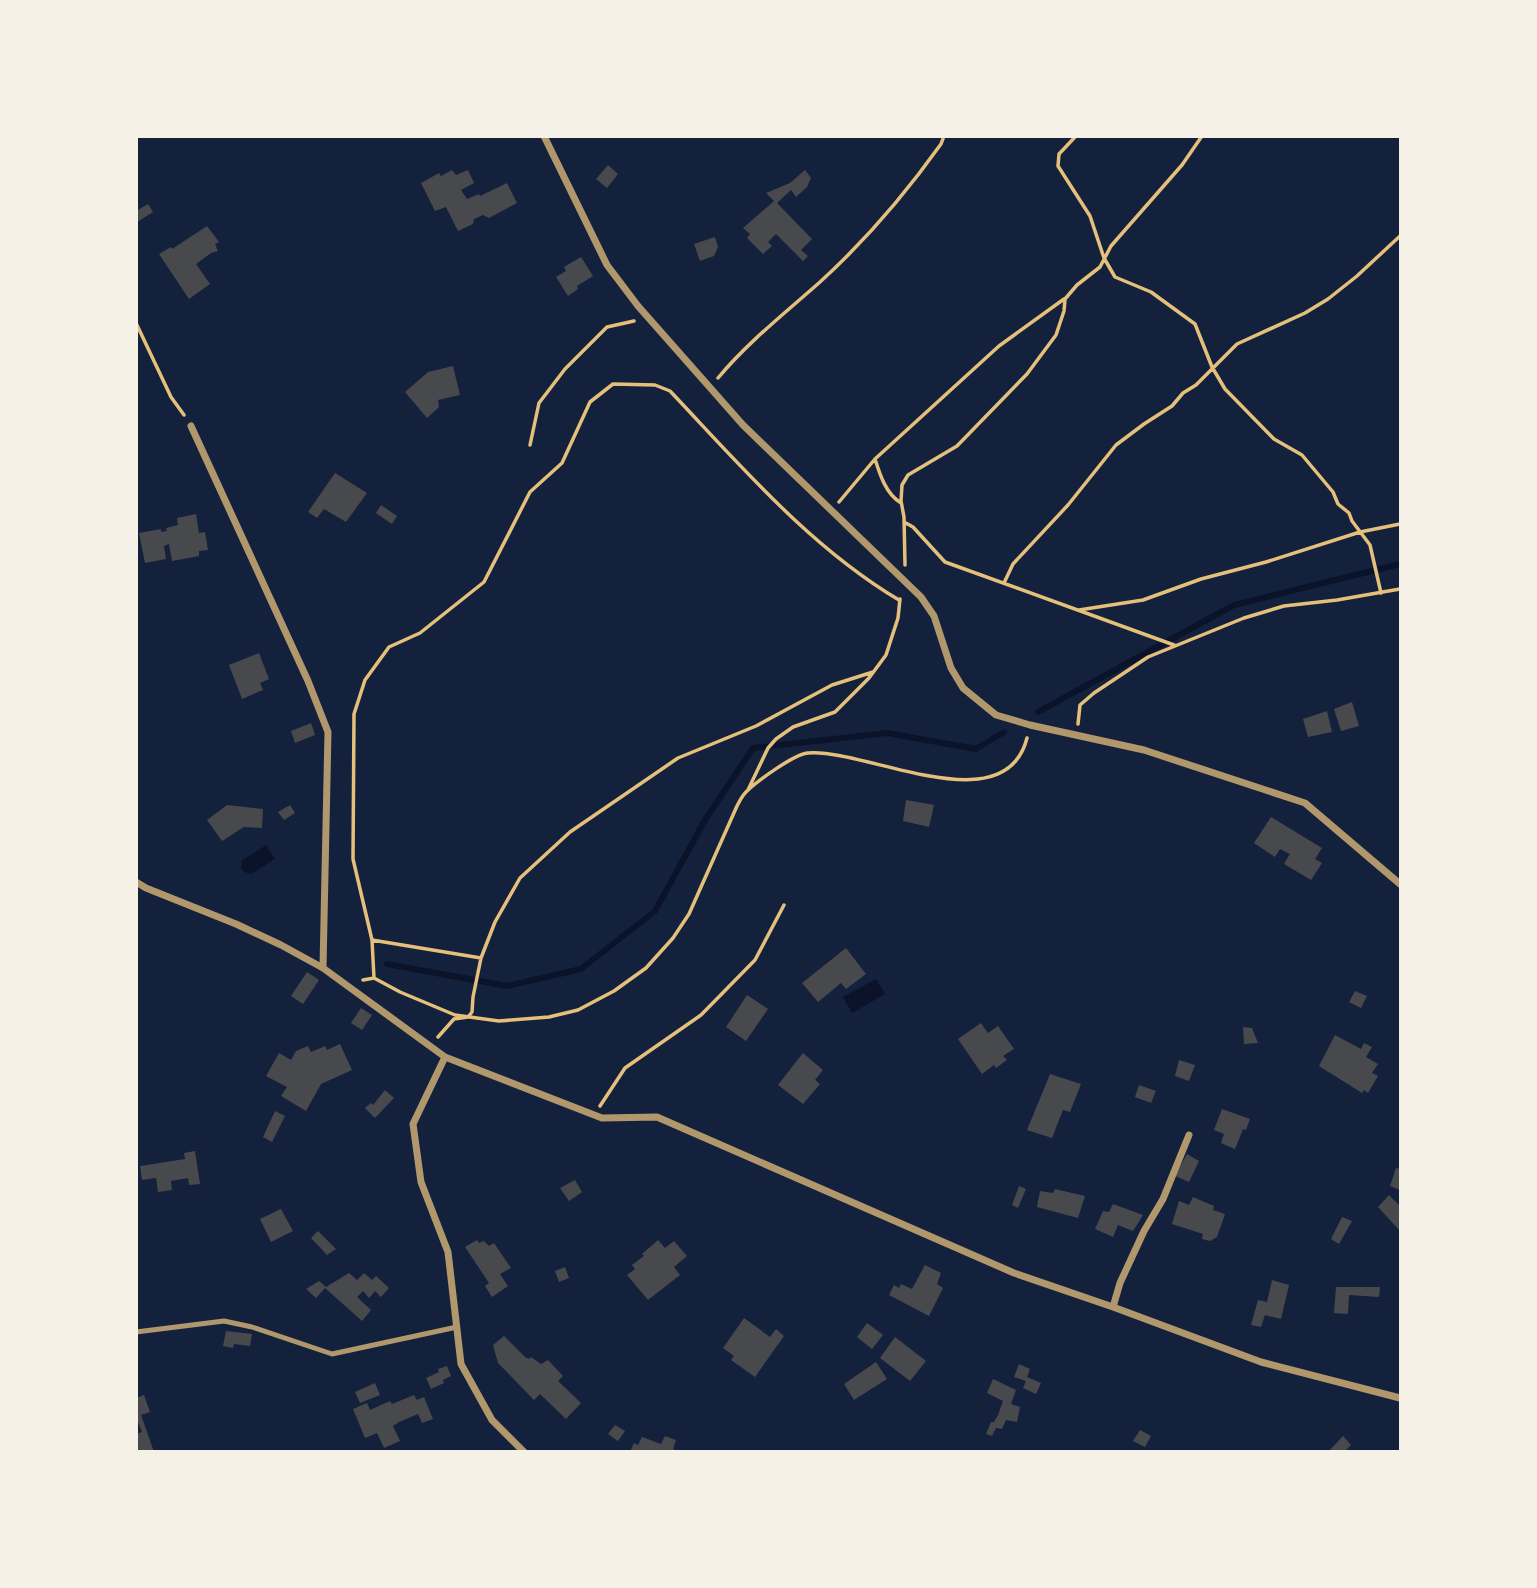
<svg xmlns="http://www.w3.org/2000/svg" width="1537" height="1588" viewBox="0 0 1537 1588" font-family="'Source Sans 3',sans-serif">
	<rect width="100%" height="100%" fill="#14213d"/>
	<path fill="#0b132b" d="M266 845 275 859 251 874 244 872 241 868 242 860Z
		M876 979 885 994 852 1013 843 997Z"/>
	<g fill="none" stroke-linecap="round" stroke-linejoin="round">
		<path stroke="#0b132b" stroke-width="6" d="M1038 712 1234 605 1400 564
			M387 964 507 986 581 969 655 911 705 820 753 748 887 733 976 749 1004 732"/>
	</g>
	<path fill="#48494c" d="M608 165 618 174 607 188 596 179Z
		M452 170 456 175 468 170 474 183 461 190 467 199 479 194 480 196 507 183 517 203 489 218 483 215 474 219 473 224 458 231 446 207 435 211 421 183 439 173 441 176Z
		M805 170 811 178 807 187 796 197 791 190 777 203 812 239 801 250 808 256 803 261 776 234 768 242 772 246 763 254 747 238 750 234 743 228 774 201 766 193 790 183Z
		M148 204 153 212 136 223V211Z
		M207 226 219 242 215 244 218 251 211 253 196 264 210 284 189 299 159 254 171 247 172 249Z
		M715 237 718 247 714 256 700 261 694 244Z
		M581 257 593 276 577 286 578 289 568 296 556 277 566 271 564 267Z
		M453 366 460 395 438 400 439 407 427 418 405 392 428 372Z
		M335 473 367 493 346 522 324 509 317 518 308 512Z
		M381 505 397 516 392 524 376 513Z
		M196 514 199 533 205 532 208 550 199 551V556L172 561 169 544 164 546 166 559 145 563 139 533 161 529V532L167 531 166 528 178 525 177 518Z
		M259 653 269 679 260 683 263 690 242 699 229 665Z
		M1352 702 1359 726 1341 731 1334 709Z
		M1327 711 1332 732 1308 737 1303 719Z
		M311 723 315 735 295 743 291 731Z
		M906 800 934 805 929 827 903 821Z
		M227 805 263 809 262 828 244 827 222 841 207 820Z
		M290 805 295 813 284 820 278 812Z
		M1271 817 1322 848 1315 859 1322 863 1311 880 1284 864 1290 854 1280 849 1275 857 1254 843Z
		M846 948 866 974 846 989 841 983 818 1002 802 983Z
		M307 972 319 980 303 1004 291 996Z
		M1355 991 1367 996 1361 1008 1349 1002Z
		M747 995 768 1009 746 1041 726 1027Z
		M361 1008 372 1015 362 1030 351 1023Z
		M981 1023 988 1033 998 1026 1014 1049 1003 1056 1007 1060 996 1068 994 1065 982 1074 958 1039Z
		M1243 1027 1252 1028 1258 1043 1244 1044Z
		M1335 1035 1361 1049 1364 1043 1372 1047 1366 1057 1378 1064 1372 1073 1378 1076 1368 1093 1364 1090 1362 1093 1319 1066Z
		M340 1044 352 1070 321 1084 306 1111 281 1096 287 1087 266 1076 279 1053 291 1060 296 1051 308 1046 311 1052 325 1046 327 1050Z
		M803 1053 823 1070 815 1080 820 1084 803 1104 778 1085Z
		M1179 1060 1195 1065 1189 1081 1175 1076Z
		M1050 1074 1081 1084 1070 1112 1063 1110 1052 1138 1027 1130Z
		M1139 1085 1156 1091 1151 1103 1135 1097Z
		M385 1090 394 1098 375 1118 365 1108 371 1103 373 1105Z
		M1222 1109 1250 1119 1246 1130 1243 1129 1235 1149 1221 1143 1224 1134 1214 1130Z
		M275 1111 285 1116 272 1142 263 1137Z
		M195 1151 200 1184 189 1185 188 1178 171 1181 172 1190 158 1192 156 1178 142 1180 140 1166 185 1159 184 1153Z
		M1187 1154 1199 1161 1189 1182 1175 1176Z
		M1396 1168 1400 1169V1190L1390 1186Z
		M575 1180 582 1192 569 1201 560 1188Z
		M1019 1186 1026 1189 1018 1208 1012 1205Z
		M1055 1189 1085 1196 1078 1218 1037 1207 1040 1191 1053 1193Z
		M1389 1195 1400 1206V1231L1378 1207Z
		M1193 1197 1214 1206 1213 1210 1225 1214 1217 1237 1210 1241 1202 1239 1203 1234 1172 1224 1179 1201 1189 1205Z
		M1113 1204 1143 1215 1133 1231 1118 1225 1113 1237 1095 1229 1103 1211 1109 1212Z
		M281 1209 293 1231 271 1242 260 1219Z
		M1342 1217 1352 1221 1339 1244 1331 1239Z
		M318 1231 336 1249 327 1255 311 1238Z
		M477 1240 479 1243 484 1241 489 1246 494 1243 511 1268 500 1274 508 1286 492 1297 485 1286 489 1283 465 1247Z
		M658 1240 665 1248 674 1241 687 1256 674 1267 680 1275 648 1300 627 1275 635 1269 632 1265 644 1256 642 1254Z
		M925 1265 941 1273 937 1284 943 1288 929 1316 889 1295 894 1285 899 1288 901 1284 912 1289Z
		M565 1267 569 1278 559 1282 555 1271Z
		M349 1273 357 1280 364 1273 372 1280 376 1276 389 1288 381 1297 375 1291 369 1298 363 1291 357 1297 371 1310 362 1321 325 1288 316 1298 306 1289 319 1281 326 1287Z
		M1272 1280 1289 1285 1281 1319 1265 1315 1261 1327 1251 1325 1258 1300 1267 1302Z
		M1336 1287H1380L1379 1297 1349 1295 1348 1314 1334 1313Z
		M744 1318 770 1337 776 1329 784 1336 755 1377 731 1360 734 1356 723 1348Z
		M867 1323 883 1335 872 1349 857 1337Z
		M226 1331 252 1334 250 1346 234 1344 233 1348 223 1346Z
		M504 1336 525 1357 529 1359 531 1357 541 1364 548 1360 563 1376 558 1381 581 1403 566 1419 540 1394 534 1400 498 1363 493 1345Z
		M895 1337 926 1361 910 1381 880 1358Z
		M876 1362 887 1379 854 1400 844 1384Z
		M1019 1364 1030 1369 1027 1377 1041 1383 1036 1394 1023 1388 1026 1381 1014 1377Z
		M447 1366 451 1376 443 1380 444 1383 431 1389 426 1378 439 1372 438 1369Z
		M993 1379 1016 1390 1011 1404 1020 1407 1017 1422 1006 1420 1002 1429 996 1428 992 1436 986 1434 991 1422H994L998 1415 1003 1401 987 1393Z
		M375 1383 380 1395 360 1403 355 1392Z
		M144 1395 150 1412 141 1415 154 1452H136V1434L142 1432 136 1417V1398Z
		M414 1395 417 1400 424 1397 433 1419 422 1423 418 1414 399 1422 393 1426 400 1441 384 1448 377 1433 365 1438 353 1409 367 1403 370 1410 390 1401 392 1404Z
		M615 1425 625 1431 618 1441 608 1434Z
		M1140 1430 1151 1436 1145 1447 1133 1441Z
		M665 1436 676 1440 673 1449 680 1452H630L634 1443 638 1445 642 1437 661 1444Z
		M1343 1436 1351 1445 1346 1450 1348 1452H1328Z"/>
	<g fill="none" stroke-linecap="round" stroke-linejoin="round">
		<path stroke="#e5c07b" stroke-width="3.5" d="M1076 136 1059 154 1058 166 1090 216 1104 258 1115 277 1151 292 1195 324 1212 367 1225 389 1274 439 1302 455 1333 492 1338 504 1349 513 1352 521 1370 545 1381 593
			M136 323 171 397 184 415
			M718 378C748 342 785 313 820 282 865 241 906 193 941 144L944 136
			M530 445 539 403 565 369 607 327 634 321
			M875 459C880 475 886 494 901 503
			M839 502 875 459 999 346 1064 299
			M904 522 913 527 945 562 1174 645
			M905 565 904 517 901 501 902 485 908 475 957 446 1027 374 1056 335 1064 311 1065 299 1077 285 1100 267 1111 246 1182 165 1202 136
			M1004 583 1013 564 1068 505 1116 445 1144 424 1172 406 1183 393 1196 385 1237 344 1305 313 1328 299 1357 276 1400 236
			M1079 610 1143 600 1201 579 1266 562 1360 532 1400 524
			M1078 724 1080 705 1094 693 1148 657 1244 618 1284 606 1337 600 1400 589
			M748 790 768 748 776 739 793 727 835 712 869 678 886 655 898 618 900 599
			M372 940 374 978
			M481 958 372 940 353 859 354 714 365 680 389 647 420 633 484 582 530 492 562 463 590 402 613 384 655 385 670 391C741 466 810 547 899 600
			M363 980 374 978 400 992 455 1015 499 1021 549 1017 578 1010 614 991 646 968 673 938 689 914 737 806C739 802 742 796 746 792 756 782 794 754 808 753 865 748 1005 825 1027 738
			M438 1037 454 1019 468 1017 472 1012 473 997 481 958 495 922 520 878 570 832 678 758 756 726 832 685 873 672
			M600 1106 625 1068 701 1015 755 960 784 905"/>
		<path stroke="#b1986c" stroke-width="5" d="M136 1332 224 1321 252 1327 332 1354 457 1327"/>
		<path stroke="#b1986c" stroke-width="7" d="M544 136 607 265 638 306 743 425 921 597 934 616 951 668 963 688 996 715 1030 725 1144 750 1305 803 1400 884
			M191 426 308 681 328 732 323 968
			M136 882 146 888 236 924 281 945 323 968 445 1057 602 1118 657 1117 1014 1273 1113 1307 1261 1362 1400 1398
			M445 1057 413 1124 421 1182 448 1252 461 1364 492 1420 524 1452
			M1113 1307 1120 1283 1144 1231 1163 1199 1189 1135"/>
	</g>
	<rect width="1537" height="1588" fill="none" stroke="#f6f1e7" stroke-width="276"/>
</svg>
